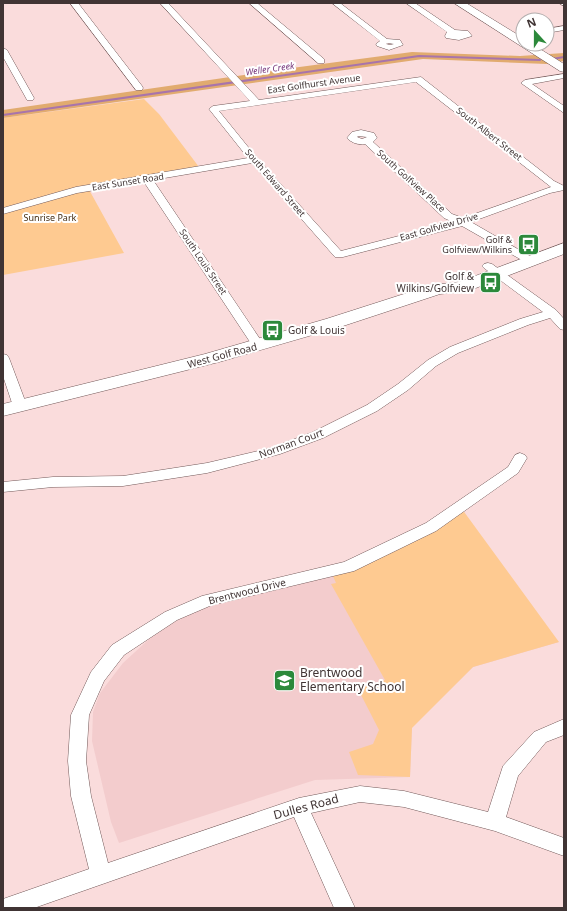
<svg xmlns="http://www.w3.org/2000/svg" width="567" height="911" viewBox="0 0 567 911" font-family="'Noto Sans',sans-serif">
	<rect width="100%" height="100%" fill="#fadcdc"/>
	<path fill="#f3cccd" d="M333 576 559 642 473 667 412 727 410 777 315 780 119 843 111 822 92 741 93 712 100 693 123 663 159 630 207 605Z"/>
	<path fill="#feca91" d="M144 99 159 114 199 167 87 186 124 253 3 275V118Z
		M462 509 559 642 473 667 412 728 410 777 358 775 349 752 373 744 379 730 358 689 385 680 331 584 336 583 333 576Z"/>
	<path fill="#e1ab6f" d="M412 52 520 56 564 53V61L547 64 423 59 3 118V110L292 68Z"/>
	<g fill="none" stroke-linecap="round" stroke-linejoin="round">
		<path stroke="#a874ab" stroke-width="2" d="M552 59 564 57
			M3 115 419 56 540 60"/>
		<defs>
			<path id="minor" d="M70 3H78L142 86 143 88 142 90H136Z
				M160 3H168L259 100 421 77 554 181 564 186V190L550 193 471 222 535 259 537 261 535 263H527L462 226 343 257H335L252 163 153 180 264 345 262 348H254L252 345 144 182 77 193 3 214V208L76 187 248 158 209 109 213 106 250 101ZM416 82 551 187 463 218 452 214 373 142 377 138 374 133 361 130 352 132 347 138C352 143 358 145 365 144L444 218 453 222 341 251 257 158 219 111ZM358 136 367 137 362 139 357 137Z
				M249 3H257L324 59V63H318Z
				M332 3H340L387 39 400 40 403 45 389 50 377 46 376 44 380 41ZM388 43 394 44 390 45 386 44Z
				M406 3H415L455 30 468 31 472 36 459 40 446 38 445 36 447 32Z
				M559 3H564V6Z
				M564 26V30L547 33V29Z
				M523 33V37L512 38 508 36 512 34Z
				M3 48 7 50 34 98 33 100H27L26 98 3 57Z
				M564 74V78L532 84 564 106V113L521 83 525 80Z
				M488 263 492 264 556 310 564 319V330L560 329 550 318 528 325 458 353 436 366 408 390 377 411 323 438 280 454 207 473 123 486 53 487 3 492V482L53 477 123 476 207 463 271 448 313 432 367 405 398 384 428 360 450 347 520 319 543 312 484 268 482 266 484 264Z
				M3 354 7 355 9 358 27 406 25 409H15L13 406 3 376Z
				M520 453 525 455 527 458 518 473 436 531 354 571 212 605 177 620 124 655 104 681 89 715 86 761 91 796 108 863 299 798 360 786 404 791 488 812 503 766 534 732 564 719V735L546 742 518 776 506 817 564 838V856L495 831 404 807 360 802 311 813 355 908H334L294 817 34 908H3V899L89 869 71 796 68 761 71 715 91 672 112 645 165 612 202 596 344 562 426 523 508 467 515 455Z"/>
			<path id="secondary" d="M454 3H466L523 38V44H532L564 64V72L560 71Z"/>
			<path id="primary" d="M564 243V254L468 291 440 294 340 327 219 362 3 416V404L205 354 326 319 432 285 459 282Z"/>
		</defs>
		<use href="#minor" stroke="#725959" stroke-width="1"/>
		<use href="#secondary" stroke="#725959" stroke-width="1"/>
		<use href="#primary" stroke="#725959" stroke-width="1"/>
		<use href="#minor" fill="#fff" fill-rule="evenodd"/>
		<use href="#secondary" fill="#fff" fill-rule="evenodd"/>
		<use href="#primary" fill="#fff" fill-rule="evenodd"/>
	</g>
	<defs>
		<symbol id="bus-square" viewBox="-11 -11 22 22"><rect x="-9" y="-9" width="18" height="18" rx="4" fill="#2c893b" stroke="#fff"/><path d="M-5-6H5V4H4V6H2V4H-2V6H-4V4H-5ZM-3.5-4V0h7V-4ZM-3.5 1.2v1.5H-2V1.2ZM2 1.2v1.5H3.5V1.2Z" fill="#fff"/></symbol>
		<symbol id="school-square" viewBox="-11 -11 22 22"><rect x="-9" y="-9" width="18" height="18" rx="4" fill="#2c893b" stroke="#fff"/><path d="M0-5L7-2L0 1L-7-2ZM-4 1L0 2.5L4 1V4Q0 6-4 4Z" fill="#fff"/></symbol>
	</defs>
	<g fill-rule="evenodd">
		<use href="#bus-square" x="516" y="232" width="25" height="25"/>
		<use href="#bus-square" x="478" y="270" width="25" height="25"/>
		<use href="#bus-square" x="260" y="318" width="25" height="25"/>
		<use href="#school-square" x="272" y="668" width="25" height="25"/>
	</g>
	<g text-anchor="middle" stroke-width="4" stroke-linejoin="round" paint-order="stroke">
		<g font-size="9" font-style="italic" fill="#75347a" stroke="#fff">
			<text transform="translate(270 69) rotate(-8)" y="3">Weller Creek</text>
		</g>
		<g font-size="9" fill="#403434" stroke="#fff">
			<text transform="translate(314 84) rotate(-8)" y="3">East Golfhurst Avenue</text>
			<text transform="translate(489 134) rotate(38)" y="3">South Albert Street</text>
			<text transform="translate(411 181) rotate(42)" y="3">South Golfview Place</text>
			<text transform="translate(128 182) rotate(-9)" y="3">East Sunset Road</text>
			<text transform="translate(275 183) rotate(49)" y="3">South Edward Street</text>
			<text transform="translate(439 227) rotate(-16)" y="3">East Golfview Drive</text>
			<text transform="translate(203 262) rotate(56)" y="3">South Louis Street</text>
		</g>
		<g font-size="9" fill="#442d13" stroke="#fff">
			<text x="50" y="221">Sunrise Park</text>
		</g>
		<g font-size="9" fill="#403434" stroke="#fff" text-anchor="end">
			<text x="512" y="243">Golf &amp;<tspan x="512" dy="10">Golfview/Wilkins</tspan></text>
		</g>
		<g font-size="10" fill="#403434" stroke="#fff" text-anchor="end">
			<text x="474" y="280">Golf &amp;<tspan x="474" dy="12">Wilkins/Golfview</tspan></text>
			<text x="288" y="334" text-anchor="start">Golf &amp; Louis</text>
		</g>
		<g font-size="10" fill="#403434" stroke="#fff">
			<text transform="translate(222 355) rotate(-15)" y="4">West Golf Road</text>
			<text transform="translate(291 443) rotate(-20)" y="4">Norman Court</text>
			<text transform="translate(247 591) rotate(-14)" y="4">Brentwood Drive</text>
		</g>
		<g font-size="12" fill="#403434" stroke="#fff" text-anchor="start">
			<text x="300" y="677">Brentwood<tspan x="300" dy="14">Elementary School</tspan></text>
		</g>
		<g font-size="12" fill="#403434" stroke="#fff">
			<text transform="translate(306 807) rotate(-15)" y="4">Dulles Road</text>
		</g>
	</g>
	<rect width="567" height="911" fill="none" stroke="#403434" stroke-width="8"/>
	<g transform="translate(535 32) rotate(339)"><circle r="19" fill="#ffffff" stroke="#b3aeae"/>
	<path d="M0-3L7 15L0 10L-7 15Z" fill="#2c893b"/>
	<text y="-6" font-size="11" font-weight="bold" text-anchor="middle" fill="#403434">N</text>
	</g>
</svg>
